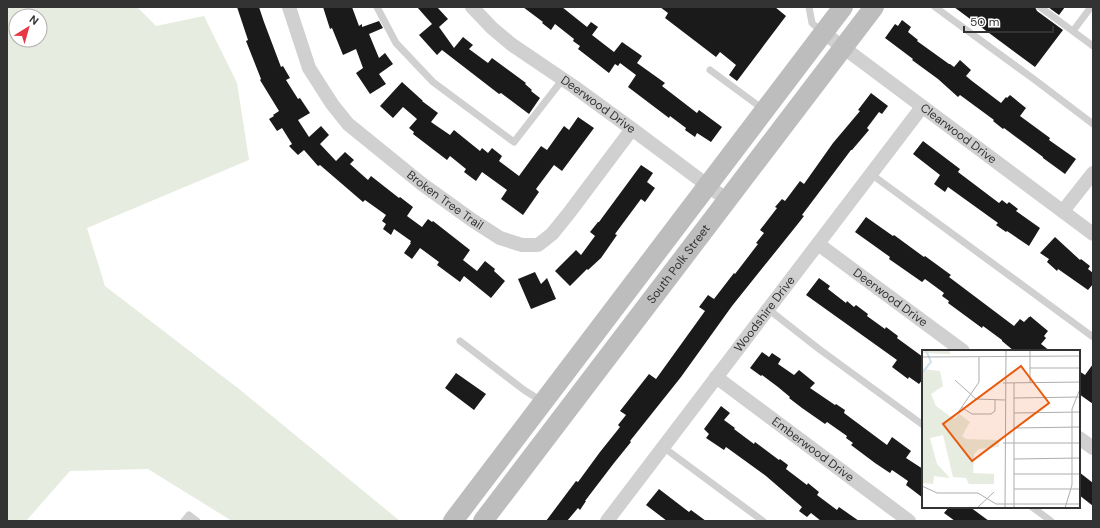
<svg xmlns="http://www.w3.org/2000/svg" width="1100" height="528" viewBox="0 0 1100 528" font-family="'DM Sans',sans-serif">
	<rect width="100%" height="100%" fill="#fff"/>
	<path fill="#e6ecdf" fill-rule="evenodd" d="M7 7H137L156 26 204 16 237 83 249 160 87 228 105 286 239 389 400 521H232L148 469 70 471 26 521H7ZM16 16H40V40H16Z"/>
	<path fill="#1a1a1a" d="M237 7H259L264 22 281 67 283 66 290 78 286 80 298 99 300 98 310 113 298 120 309 137 321 126 329 135 320 144 336 161 345 152 354 160 350 164 368 180 371 176 399 198 400 197 413 207 407 216 422 227 428 219 432 222 433 221 470 250 463 260 477 271 485 261 495 269 494 271 505 281 491 298 464 276 460 282 437 265 439 262 420 248 412 259 404 253 411 243H410L411 241 394 229 391 235 383 229 386 224 382 221 386 215 365 200 363 202 320 165 318 166 304 150 298 155 289 146 292 144 282 128 277 131 269 119 274 116 273 115 279 111 260 80 261 79 246 41 248 40Z
		M323 7H352L359 26 362 24V27L379 21 383 28 369 34 379 58 385 53 393 64 379 74 386 84 370 94 356 73 363 68 356 49 343 55 332 28 330 29Z
		M417 7H437L448 19 439 27 454 48 463 37 473 45 469 49 488 63 492 58 526 83 525 84 532 90 531 91 540 98 529 114 501 93 499 94 442 50 437 55 419 35 432 24Z
		M523 7H562L587 27 591 22 598 27 592 35 614 52 622 42 642 56 637 63 665 83 662 86 697 113 699 110 722 127 711 142 697 133 695 137 685 130 686 128 670 116 669 118 628 87 636 75 620 63 618 66 615 64 609 73 578 49 580 46 573 41 574 39 555 24 551 30 542 23 543 22Z
		M660 7H775L786 16 737 81 729 75 736 65 720 52 716 57 665 18 668 13Z
		M954 7H1035L1037 11 1063 30 1035 67Z
		M1048 7H1065L1059 15Z
		M902 20 911 27 908 32 918 40 917 41 949 64H950L954 67 960 60 971 70 966 76 972 81 1001 103 1006 97 1007 98 1010 95 1026 108 1020 116 1050 138 1049 140 1076 159 1065 174 1043 158V157L1004 128 1003 129 993 121 994 120 960 95 958 97 938 79 912 60 913 59 885 38 895 24 898 26Z
		M402 82 423 101H422L438 113 431 122 450 135 454 130 480 151 482 148 488 153 492 148 502 156 499 161 519 176 541 146 547 150 564 126 569 130 578 117 594 128 562 171 554 165 536 189 539 192 523 215 501 199 507 190 482 172 476 181 464 172 466 169 450 156 447 160 413 134 414 132 409 128 417 119 403 107 393 118 380 106Z
		M871 93 888 106 882 114 879 112 867 128 869 130 852 150H851L802 215 804 216 797 225 732 306 681 377 630 441 631 442 614 463 585 501H586L580 510 578 508 567 521H546L576 481 578 482 600 452 620 427 618 425 626 415 620 411 649 374 656 379 705 311 699 307 708 295 714 299 734 273 735 274 758 244 756 243 764 233 760 230 777 208 775 207 782 199 785 201 800 181 804 184 833 143 860 111 858 110Z
		M923 141 960 169 958 172 999 203 1002 200 1007 204 1009 202 1018 209 1016 211 1040 228 1029 246 1007 231 1006 232 996 225 998 223 948 187 945 192 934 184 940 175 913 154Z
		M641 165 653 173 647 182 655 188 645 202 641 199 615 234 617 235 601 258 588 270 587 269 570 286 555 271 576 250 581 255 595 236 590 232 598 222H599Z
		M866 217 893 236 894 235 924 257 925 256 951 275 949 277 1014 326 1020 319 1024 322 1029 317H1030V316L1048 331 1044 336 1046 338 1041 344 1050 351H1014L1002 341V340L983 326 982 328 948 303 949 301 942 296 944 293 925 279 922 282 889 259 890 257 855 232Z
		M1055 237 1080 260 1081 259 1090 266 1088 269 1093 273V284L1088 290 1058 269 1057 271 1047 262 1049 259 1040 253Z
		M535 272 541 284 547 278 556 299 531 309 518 279Z
		M819 278 830 286 828 289 846 303 847 301 854 307 856 305 868 314 867 316 885 329 886 327 898 336 897 338 923 357V379L919 384 909 377 908 379 892 367 897 360 806 295Z
		M762 352 769 357 772 353 781 359 778 364 794 375 799 370 815 383 810 388 835 405 836 404 845 410 844 413 887 445 892 437 911 451 906 458 923 469V498L906 485 908 481 892 470 890 473 875 463 851 445 853 443 846 438 847 436 827 422 825 424 802 408 789 398 790 397 778 387 762 375 761 376 750 368Z
		M1093 364V404L1079 394V371L1085 375Z
		M456 373 486 394 474 410 445 388Z
		M721 406 730 413 724 420 735 428 734 429 754 444 755 442 779 460 780 459 788 465 786 469 807 485 808 483 819 492 817 495 837 510 839 507 859 521H821L811 513 807 517 799 511 802 507 766 476 726 447 724 450 706 438 709 434 704 429Z
		M1079 472 1093 483V506L1079 495Z
		M659 489 689 512 691 510 706 521H667L646 505Z
		M949 507H970L989 521H955L944 513Z"/>
	<g fill="none" stroke-linecap="round" stroke-linejoin="round">
		<path stroke="#d0d0d0" stroke-width="7" d="M377 7 396 43 433 82 514 142 563 79
			M809 7 812 23 822 32
			M935 7 1035 80 1093 124
			M1040 7 1093 46
			M1073 31 1091 7
			M710 70 763 109
			M871 174 1093 337
			M768 309 819 349 923 425
			M460 341 524 390 543 402
			M663 447 763 521
			M1032 507 1051 521
			M184 521 189 515 197 521"/>
		<g stroke="#d0d0d0" stroke-width="14">
			<path id="s1" d="M289 7 309 68 332 104 348 124 422 184 472 220 500 238 522 245H538L552 234 569 213 632 129"/>
			<path id="s2" d="M472 7 492 28 511 44 573 86 632 129 727 200"/>
			<path id="s3" d="M824 33 1093 234"/>
			<path d="M1063 211 1093 173"/>
			<path id="s4" d="M818 244 963 351"/>
			<path id="s5" d="M716 377 909 521"/>
			<path d="M1079 438 1093 448"/>
			<path id="s6" d="M607 521 922 107"/>
		</g>
		<g stroke="#bdbdbd" stroke-width="20">
			<path d="M453 521 843 7"/>
			<path id="s7" d="M483 521 874 7"/>
		</g>
	</g>
	<g text-anchor="middle" stroke-width="4" stroke-linejoin="round" paint-order="stroke">
		<g font-size="12" fill="#333" stroke="#fff">
			<text dy="4" stroke="none"><textPath href="#s2" startOffset="160">Deerwood Drive</textPath></text>
			<text dy="4" stroke="none"><textPath href="#s3" startOffset="168">Clearwood Drive</textPath></text>
			<text dy="4" stroke="none"><textPath href="#s1" startOffset="256">Broken Tree Trail</textPath></text>
			<text dy="4" stroke="none"><textPath href="#s7" startOffset="323">South Polk Street</textPath></text>
			<text dy="4" stroke="none"><textPath href="#s4" startOffset="90">Deerwood Drive</textPath></text>
			<text dy="4" stroke="none"><textPath href="#s6" startOffset="260">Woodshire Drive</textPath></text>
			<text dy="4" stroke="none"><textPath href="#s5" startOffset="121">Emberwood Drive</textPath></text>
		</g>
	</g>
	<g transform="translate(922 350)">
		<rect width="158" height="158" fill="#fff"/>
		<path d="M0 0H28V4L0 3ZM0 19 18 21 21 36 9 44 14 56 29 67 34 68 37 64 48 72 40 86 44 89 78 90 77 97 57 99 52 104 51 123 72 124V134H47L44 128 31 127 21 85 8 88 15 114 28 128 12 126 11 134 0 133Z" fill="#e6ecdf"/>
		<path fill="none" stroke="#cfe2ee" stroke-width="2" d="M0 23 9 12 4 0"/>
		<path fill="none" stroke="#adadad" stroke-width="1" d="M0 7 158 6M108 18H158M33 30 54 49 83 50M108 32V0M81 33 158 32M92 48 158 47M39 57 50 64H69L73 61V50M92 63 158 62M35 64 57 32V7M92 78 158 77M81 93H158M92 109 158 108M92 124H158M0 136 15 143H56L74 154H158M92 139H158M55 158 72 142M83 158 84 0M92 158V33M143 158 150 135V59L158 39"/>
		<path fill="#e8590c" fill-opacity="0.15" stroke="#e8590c" stroke-width="2" d="M99 16 127 53 50 111 21 74Z"/>
		<rect width="158" height="158" fill="none" stroke="#333" stroke-width="2"/>
	</g>
	<rect width="1100" height="528" fill="none" stroke="#333333" stroke-width="16"/>
	<g transform="translate(28 28) rotate(37)"><circle r="19" fill="#ffffff" stroke="#adadad"/>
	<path d="M0-3L7 15L0 10L-7 15Z" fill="#e63946"/>
	<text y="-6" font-size="11" font-weight="bold" text-anchor="middle" fill="#333333">N</text>
	</g>
	<path d="M964 26v6h89v-6" fill="none" stroke="#333333" stroke-width="2"/>
	<text x="970" y="26" font-size="12" fill="#333333" stroke="#ffffff" stroke-width="3" paint-order="stroke">50 m</text>
</svg>
